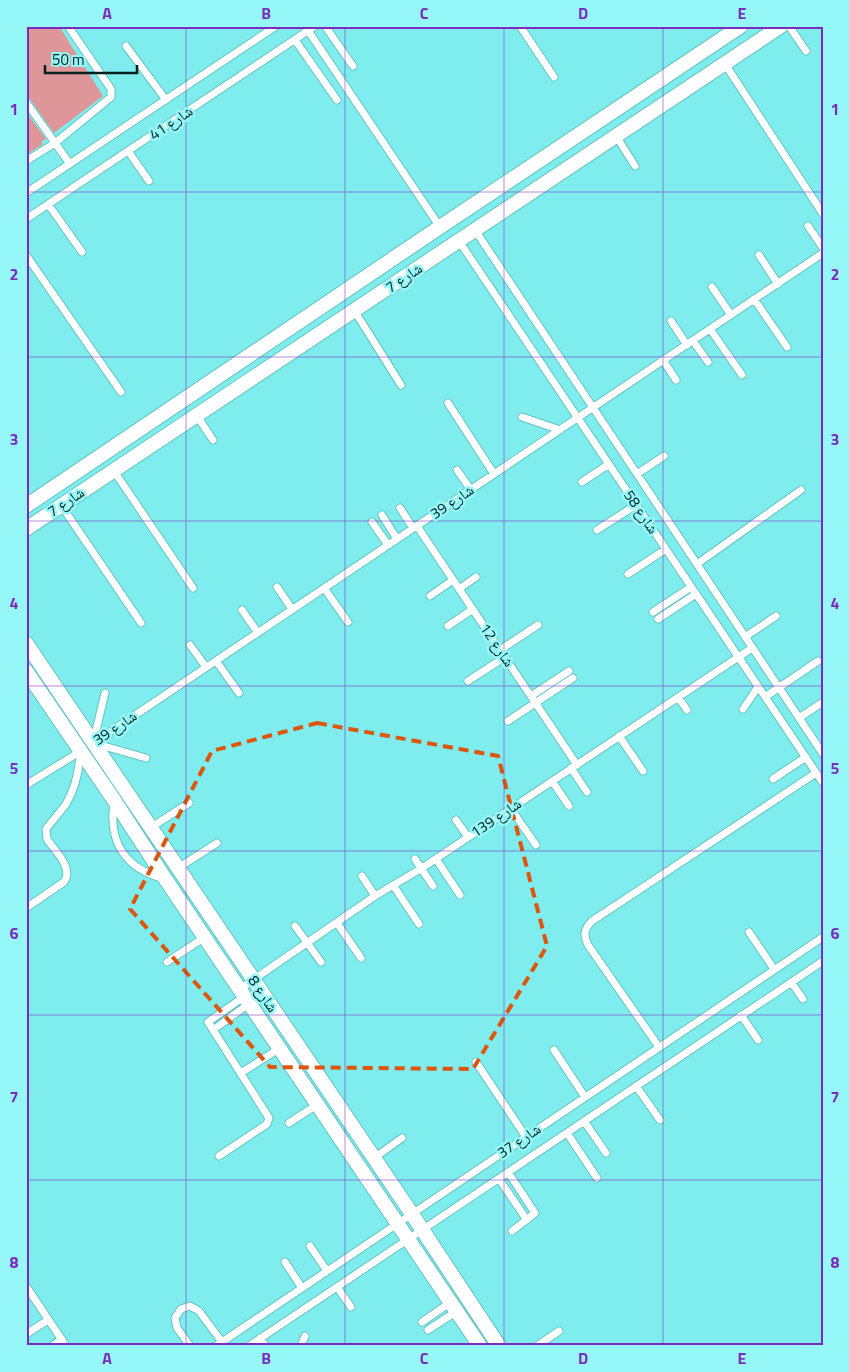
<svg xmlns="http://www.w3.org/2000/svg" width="849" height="1372" viewBox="0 0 849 1372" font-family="'Titillium Web','Noto Naskh Arabic',sans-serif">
	<rect width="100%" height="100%" fill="#96f7f8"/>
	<path fill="#7feded" d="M26 26H823V1346H26Z"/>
	<path fill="#de9699" d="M26 26H59L103 96 54 133 30 99 26 97Z
		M26 112 46 139 41 142 43 144 26 155Z"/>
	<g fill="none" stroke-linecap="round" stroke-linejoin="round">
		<defs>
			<path id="lane" d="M305 26 440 227
				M325 26 353 66
				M520 26 554 77
				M789 26 806 51
				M295 40 337 100
				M126 46 166 100
				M725 64 823 214
				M26 102 70 164
				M616 136 635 166
				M128 151 149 181
				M26 161 55 143 111 97V89L68 26
				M26 193 276 26
				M48 204 82 252
				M26 219 315 26
				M808 226 823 248
				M475 230 823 754
				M459 241 823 783
				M26 255 121 392
				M759 255 778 284
				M712 287 731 315
				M754 299 787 347
				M354 310 401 385
				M671 321 687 345
				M710 329 742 375
				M693 341 708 362
				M663 360 676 380
				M448 403 494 474
				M197 416 213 440
				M522 417 560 430
				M457 470 471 490
				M114 471 193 588
				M637 474 664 456
				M582 482 609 464
				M61 505 141 623
				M400 508 413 528
				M382 515 397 539
				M372 522 388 545
				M417 526 577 765
				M597 530 636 505
				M697 564 801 490
				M628 574 666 549
				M277 587 292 609
				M324 588 348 622
				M459 589 476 577
				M430 596 453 580
				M242 610 258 633
				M653 612 691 587
				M658 619 696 594
				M448 626 473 609
				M745 637 776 616
				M190 645 206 667
				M500 650 538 625
				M216 661 239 693
				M468 681 505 657
				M105 693 93 743 146 758
				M531 696 569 671
				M678 697 687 710
				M765 697 818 661
				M743 709 758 687
				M799 718 823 702
				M508 721 573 678
				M619 736 643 771
				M92 744 823 253
				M571 768 587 792
				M773 779 806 757
				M552 781 569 806
				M26 785 81 751
				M114 803C108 843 126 869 165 879
				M511 809 536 845
				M456 820 468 837
				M150 828 189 803
				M415 859 433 886
				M436 859 460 895
				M178 868 217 843
				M362 876 375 896
				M393 885 419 924
				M26 908 64 882C74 868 55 851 47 839L46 829C53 820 60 812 66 804 75 789 79 771 80 754
				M337 923 361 958
				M295 926 321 962
				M749 932 774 969
				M167 962 205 937
				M791 982 803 999
				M240 989 375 896 422 868 752 648
				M741 1015 758 1040
				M213 1030 250 1003
				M659 1047 588 945C583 934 584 929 592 921L816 773
				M554 1050 585 1097
				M476 1062 526 1137
				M241 1073 280 1048
				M636 1086 660 1120
				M584 1121 606 1153
				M289 1123 318 1104
				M567 1133 597 1178
				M219 1156 267 1124 269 1118 208 1022 245 996
				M374 1158 402 1138
				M508 1172 535 1213 512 1231
				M499 1179 527 1220
				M310 1246 327 1271
				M285 1262 302 1288
				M26 1286 66 1346
				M337 1287 351 1307
				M422 1322 451 1302
				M428 1330 457 1311
				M26 1334 48 1320
				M260 1338 266 1346
				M52 1346 62 1339
				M190 1346 177 1328 175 1318 181 1309 190 1306 199 1311 222 1342
				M216 1346 823 937
				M249 1346 823 961
				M301 1346 305 1336
				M537 1346 559 1331"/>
			<path id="street" d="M26 506 440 227 741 26
				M26 529 781 26
				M26 643 412 1214 499 1346
				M26 671 114 800 166 880 480 1346"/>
		</defs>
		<use href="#lane" stroke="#62c4c4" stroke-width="9"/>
		<use href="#street" stroke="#62c4c4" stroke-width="16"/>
		<use href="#lane" stroke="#fff" stroke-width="7"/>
		<use href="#street" stroke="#fff" stroke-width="14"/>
	</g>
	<path fill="none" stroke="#dc560d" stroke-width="4" stroke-dasharray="10 6" stroke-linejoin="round" d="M317 723 498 756 547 946 473 1069 270 1067 130 909 212 751Z"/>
	<path fill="none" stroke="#7b2cbf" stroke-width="1" stroke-opacity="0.55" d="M186 26V1346M345 26V1346M504 26V1346M663 26V1346M26 192H823M26 357H823M26 521H823M26 686H823M26 851H823M26 1015H823M26 1180H823"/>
	<g text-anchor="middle" stroke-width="5" stroke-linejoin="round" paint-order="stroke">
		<g font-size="15" fill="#012121" stroke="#96f7f8">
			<text transform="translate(171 123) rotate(-34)" y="5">شارع 41</text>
			<text transform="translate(404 278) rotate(-34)" y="5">شارع 7</text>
			<text transform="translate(66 502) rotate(-34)" y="5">شارع 7</text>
			<text transform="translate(452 502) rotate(-34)" y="5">شارع 39</text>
			<text transform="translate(641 512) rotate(56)" y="5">شارع 58</text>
			<text transform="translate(497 645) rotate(56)" y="5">شارع 12</text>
			<text transform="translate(115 728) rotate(-34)" y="5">شارع 39</text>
			<text transform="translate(496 818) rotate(-34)" y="5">شارع 139</text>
			<text transform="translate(263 994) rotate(56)" y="5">شارع 8</text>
			<text transform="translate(519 1141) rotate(-34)" y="5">شارع 37</text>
		</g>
	</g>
	<rect width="849" height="1372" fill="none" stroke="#96f7f8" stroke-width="55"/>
	<path d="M45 65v8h92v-8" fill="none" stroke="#012121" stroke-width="2.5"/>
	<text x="52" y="65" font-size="15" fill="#012121" stroke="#96f7f8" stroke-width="4" paint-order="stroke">50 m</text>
	<rect x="28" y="28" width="794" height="1316" fill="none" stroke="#7b2cbf" stroke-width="2"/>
	<g font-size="16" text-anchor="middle" font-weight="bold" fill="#7b2cbf">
		<text x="107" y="19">A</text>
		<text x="266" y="19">B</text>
		<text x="424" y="19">C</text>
		<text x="583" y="19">D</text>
		<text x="742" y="19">E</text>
		<text x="14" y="115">1</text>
		<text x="835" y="115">1</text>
		<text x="14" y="280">2</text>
		<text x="835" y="280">2</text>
		<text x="14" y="445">3</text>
		<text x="835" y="445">3</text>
		<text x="14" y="609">4</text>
		<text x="835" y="609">4</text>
		<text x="14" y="774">5</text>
		<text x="835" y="774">5</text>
		<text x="14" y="939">6</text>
		<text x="835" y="939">6</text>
		<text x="14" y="1103">7</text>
		<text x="835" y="1103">7</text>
		<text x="14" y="1268">8</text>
		<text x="835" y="1268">8</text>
		<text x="107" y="1364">A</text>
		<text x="266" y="1364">B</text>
		<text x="424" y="1364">C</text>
		<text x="583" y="1364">D</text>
		<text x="742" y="1364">E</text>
	</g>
</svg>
